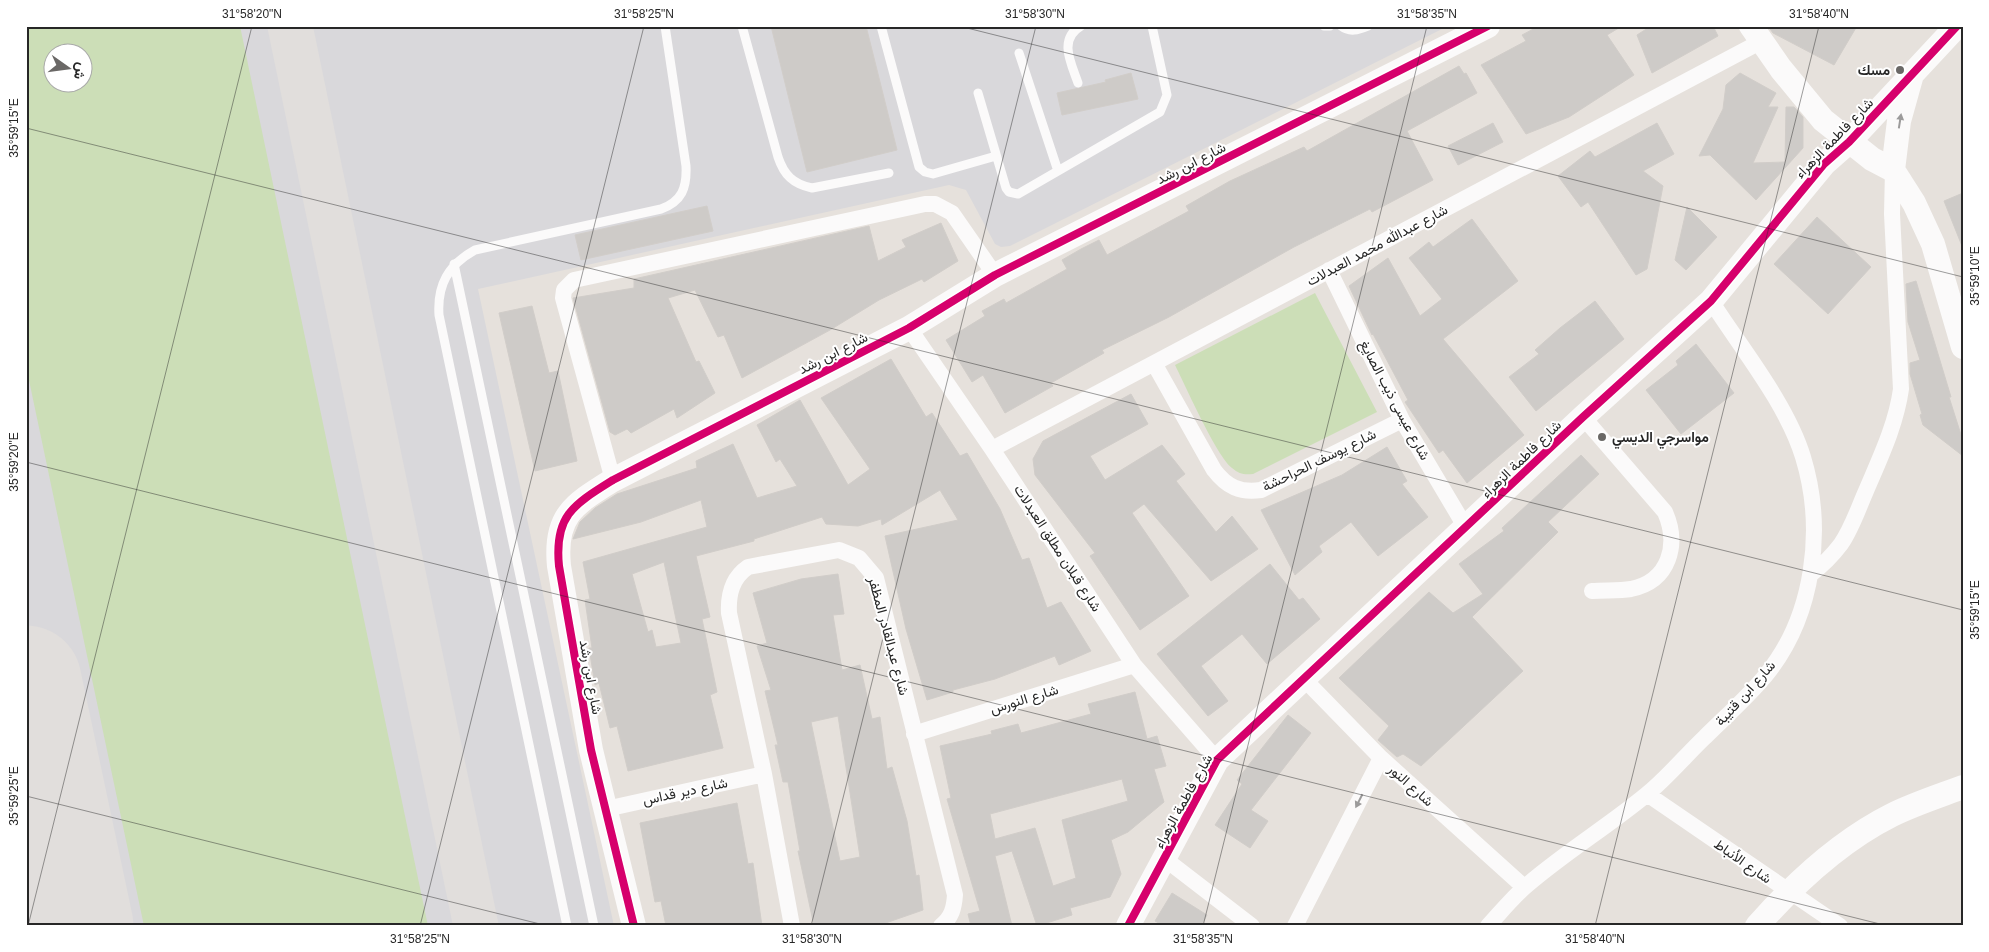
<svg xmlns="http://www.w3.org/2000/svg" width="1989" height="952" viewBox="0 0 1989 952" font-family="Helvetica,Vazirmatn,sans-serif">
	<rect width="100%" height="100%" fill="#e6e1dc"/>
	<path fill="#d9d8db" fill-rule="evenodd" d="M26 26H1448L1010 246 1001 247 995 244 966 190 949 185 478 289 614 926H26ZM52 52H82V82H52Z"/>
	<path fill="#ccdeb7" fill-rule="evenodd" d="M26 26H240L428 926H144L26 366ZM52 52H82V82H52Z
		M1315 293 1377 412 1253 474C1244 475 1239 474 1232 468 1216 455 1186 387 1175 365Z"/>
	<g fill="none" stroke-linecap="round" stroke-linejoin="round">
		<path stroke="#e1dedc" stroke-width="45" d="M290 26 476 926"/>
		<path stroke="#e1dedc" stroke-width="111" d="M26 681 78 926"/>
	</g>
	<path fill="#cecbc8" stroke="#d1cdc9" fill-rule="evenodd" d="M771 26H866L897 150 807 172Z
		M1539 26H1622L1607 35 1634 75 1569 117 1526 134 1481 65 1526 41 1522 35Z
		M1651 26H1713L1718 36 1652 73 1637 35Z
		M1768 26H1857L1834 65 1773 33Z
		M1459 66 1464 74 1466 73 1477 93 1407 131 1433 180 1372 212 1370 209 1294 247 1169 317 1102 350 1104 353 1051 383 1053 386 1005 413 983 375 972 382 946 340 985 316 982 311 1004 299 1006 303 1067 269 1062 260 1081 249 1099 240 1107 255 1189 211 1186 206 1230 181 1304 147 1307 151Z
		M1131 73 1138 99 1062 115 1057 93 1106 82 1105 80Z
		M1740 73 1776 93 1768 107H1778L1753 163 1785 162 1786 107H1794L1803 117V148L1756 200 1710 155 1699 156 1723 109 1726 85Z
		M1493 123 1503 142 1458 165 1448 146Z
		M1657 123 1674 154 1643 171 1663 186 1647 269 1636 275 1588 202 1581 207 1558 176 1590 151 1595 157Z
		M1963 193V246H1962L1944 201Z
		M707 206 713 231 581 260 575 235Z
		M1687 207 1717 237 1686 270 1675 260Z
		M1817 217 1871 267 1828 314 1774 264Z
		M1472 219 1518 281 1443 339 1524 435 1467 483 1443 450 1439 453 1405 402 1408 400 1373 334 1372 335 1349 286 1388 258 1420 316 1442 299 1409 258 1429 242 1433 247Z
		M941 223 958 261 924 282 922 279 879 300 830 330 742 378 724 335 718 337 695 290 668 298 696 362 699 361 715 393 677 418 674 409 631 433 627 429 615 435 610 432 573 298 634 288V279L869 226 878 261 906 247 902 240Z
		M1916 281 1951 397H1949L1963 441V456L1923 425 1920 415 1922 414 1910 374V363L1920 360 1908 322 1906 284Z
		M1595 301 1624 339 1536 411 1509 377 1539 354 1535 350 1560 328Z
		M532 306 549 373 558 371 577 461 535 471 499 313Z
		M1696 344 1734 393 1681 434 1646 390 1678 365 1676 361Z
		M891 359 926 417 932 413 960 456 967 453 1000 509 1022 560 1029 558 1047 608 1061 602 1091 651 1059 665 1055 656 995 679 953 690V692L927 700 906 629 885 536 958 520 940 490 882 525 881 519 858 526 826 524 822 517 754 539V541L696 556 710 617 702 619 717 692 710 695 723 748 628 771 617 726 610 728 599 683 595 685 589 648H592L585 600 590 599 583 562 707 527 701 500 641 522 573 539 580 522 595 508 617 494 697 468 696 461 733 444 757 498 797 486 780 459 776 462 757 425 800 400 848 485 870 469 821 398ZM664 562 681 643 656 647 652 630 648 632 632 574Z
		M1131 394 1148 424 1090 456 1105 480 1162 445 1185 474 1176 481 1216 532 1232 516 1258 549 1211 581 1144 504 1132 513 1189 596 1140 630 1090 556 1095 553 1035 475 1033 459 1043 441Z
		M1387 447 1407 481 1402 484 1428 517 1378 556 1351 522 1319 546 1322 552 1295 575 1261 510 1342 475Z
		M1581 455 1599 474 1548 522 1558 532 1472 617 1523 671 1421 766 1403 754 1397 757 1378 740 1389 726 1339 678 1429 592 1453 613 1483 594 1459 564 1504 531 1502 528Z
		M1270 564 1299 600 1303 598 1320 619 1267 664 1242 634 1201 666 1228 701 1208 716 1157 654Z
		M838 574 844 614 833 615 842 670 860 665 872 719 880 717 887 769 892 767 907 821 916 876 919 875 923 910 877 926H814L798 851H800L788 782H783L775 745H778L765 691 771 690 757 646 767 643 753 593 801 579ZM838 716 860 857 840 861 811 722Z
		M1135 692 1147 739 1157 736 1166 766 1154 769 1164 802 1128 832 1111 840 1121 874 1110 897 1070 908 1072 915 1037 926 1012 851 995 856 1012 926H971L968 914 980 911 947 799 951 798 940 746 992 734 991 731 1018 724 1021 733 1091 714 1088 704ZM1122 779 1128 801 1062 820 1076 878 1053 886 1035 828 995 839 990 814Z
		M1288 715 1311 733 1251 810 1268 821 1250 848 1215 825 1242 784 1237 780Z
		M737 803 748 864 753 863 762 926H666L661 901 655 902 640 823Z
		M1172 893 1207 915 1201 926H1164L1155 921Z"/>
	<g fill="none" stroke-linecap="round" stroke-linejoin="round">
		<path stroke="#fbfafa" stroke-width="9" d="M742 26 778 157C784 175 793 184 812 188L889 173
			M881 26 919 167 925 172 933 174 996 156
			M1324 26H1330
			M1341 26C1350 33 1358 30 1368 26
			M1019 53 1058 171
			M1078 83C1071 63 1058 39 1081 26
			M978 93 1006 188 1009 192 1018 194 1160 112 1167 95 1152 26
			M454 264 594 926
			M567 926 439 315C437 285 448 265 475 250L661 209C682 201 687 188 686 166L665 26"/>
		<path stroke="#fbfafa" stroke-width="16" d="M1329 270 1402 420 1466 528
			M909 328 992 449 1134 665 1217 760
			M1155 365 1214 470C1227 487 1240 493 1261 490L1402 420
			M1583 417 1665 512C1679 544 1670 581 1631 589 1619 591 1605 590 1592 591
			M992 449 1762 41
			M613 480 563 298 564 290 574 280 925 204H935L952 213 995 275
			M1811 574C1823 565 1832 556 1841 544 1852 528 1858 509 1866 491 1880 458 1896 425 1901 389L1892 214 1893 170
			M1303 678 1381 758 1524 887
			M914 734 1134 665
			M1647 794 1840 926
			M606 809 764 774
			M1165 859 1252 926
			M792 926 764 774 729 613C728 594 732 578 748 567L839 550 859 558 876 578 955 895C954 908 952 917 941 926
			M1295 926 1381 758
			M1488 926C1500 913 1512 898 1526 886 1564 853 1607 827 1646 795 1667 778 1685 756 1705 737 1725 717 1748 697 1766 675 1814 616 1825 529 1803 457 1787 404 1741 348 1711 301"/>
		<path stroke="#fbfafa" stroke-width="24" d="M1751 26 1781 69 1823 120 1872 159 1893 170 1914 203 1933 244 1963 347
			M1893 170 1899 121 1911 78
			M634 926 591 750 559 566C554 516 573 505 613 480L909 328 995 275 1488 26
			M1128 926 1217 760 1583 417 1711 301 1824 164 1849 142 1957 26
			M1757 926C1795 883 1840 841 1892 815 1914 804 1939 796 1963 787"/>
		<defs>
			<path id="cycleway" d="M634 926 591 750 559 566C554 516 573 505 613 480L909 328 995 275 1488 26
				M1128 926 1217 760 1583 417 1711 301 1824 164 1849 142 1957 26"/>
		</defs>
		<use href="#cycleway" stroke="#fff" stroke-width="11"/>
		<use href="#cycleway" stroke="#d6006c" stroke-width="8"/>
	</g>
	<defs><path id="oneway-solid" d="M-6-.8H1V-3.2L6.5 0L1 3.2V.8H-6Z" transform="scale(1.25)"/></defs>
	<g fill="#9c9b9b">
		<use href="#oneway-solid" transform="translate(1900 121) rotate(-81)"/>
		<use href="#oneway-solid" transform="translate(1359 801) rotate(117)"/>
	</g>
	<path fill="none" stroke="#272727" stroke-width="1" stroke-opacity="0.45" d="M959 26 1963 277M26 128 1963 610M26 462 1888 926M26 796 548 926M28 926 252 26M420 926 644 26M811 926 1036 26M1203 926 1427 26M1595 926 1819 26"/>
	<g fill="#6a6866" stroke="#fff" stroke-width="2">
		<circle cx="1900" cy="70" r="5"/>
		<circle cx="1602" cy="437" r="5"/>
	</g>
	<g text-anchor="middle" stroke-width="4" stroke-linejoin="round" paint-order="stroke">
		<g font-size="14" font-weight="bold" fill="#272727" stroke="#fff" text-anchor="end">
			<text x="1890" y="75">مسك</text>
			<text x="1612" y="442" text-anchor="start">مواسرجي الديسي</text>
		</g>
		<g font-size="14" fill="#272727" stroke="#fff">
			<text transform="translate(1834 138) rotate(-46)" y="5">شارع فاطمة الزهراء</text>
			<text transform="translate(1191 163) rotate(-27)" y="5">شارع ابن رشد</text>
			<text transform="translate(1377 245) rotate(-28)" y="5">شارع عبدالله محمد العبدلات</text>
			<text transform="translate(833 353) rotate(-27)" y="5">شارع ابن رشد</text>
			<text transform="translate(1395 400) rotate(62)" y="5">شارع عيسى ذيب الصايغ</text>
			<text transform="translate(1521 459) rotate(-44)" y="5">شارع فاطمة الزهراء</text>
			<text transform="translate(1319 460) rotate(-26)" y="5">شارع يوسف الحراحشة</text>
			<text transform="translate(1058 548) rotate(57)" y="5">شارع قبلان مطلق العبدلات</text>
			<text transform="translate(889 636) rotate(75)" y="5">شارع عبدالقادر المظفر</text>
			<text transform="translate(591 677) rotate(80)" y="5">شارع ابن رشد</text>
			<text transform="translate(1745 693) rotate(-48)" y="5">شارع ابن قتيبة</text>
			<text transform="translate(1024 699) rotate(-17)" y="5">شارع النورس</text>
			<text transform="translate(1411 785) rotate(42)" y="5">شارع النور</text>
			<text transform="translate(685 791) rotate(-12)" y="5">شارع دير قداس</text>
			<text transform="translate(1183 801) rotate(-61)" y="5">شارع فاطمة الزهراء</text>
			<text transform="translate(1743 861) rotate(35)" y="5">شارع الأنباط</text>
		</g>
	</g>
	<rect width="1989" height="952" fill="none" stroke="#ffffff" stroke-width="55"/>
	<g transform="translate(68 68) rotate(104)"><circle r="24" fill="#ffffff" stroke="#a9a9a9"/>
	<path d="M0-4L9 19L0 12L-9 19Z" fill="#6a6866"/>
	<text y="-8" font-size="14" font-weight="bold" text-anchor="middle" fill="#272727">ش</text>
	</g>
	<rect x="28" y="28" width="1934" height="896" fill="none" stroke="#272727" stroke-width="2"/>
	<g font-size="12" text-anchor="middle" fill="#272727">
		<text x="252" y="18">31°58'20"N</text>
		<text x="644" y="18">31°58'25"N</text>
		<text x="1035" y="18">31°58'30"N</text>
		<text x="1427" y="18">31°58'35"N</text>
		<text x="1819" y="18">31°58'40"N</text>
		<text transform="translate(14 128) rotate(-90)" y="4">35°59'15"E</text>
		<text transform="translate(1975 276) rotate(-90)" y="4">35°59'10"E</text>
		<text transform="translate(14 462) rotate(-90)" y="4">35°59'20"E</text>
		<text transform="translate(1975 610) rotate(-90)" y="4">35°59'15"E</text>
		<text transform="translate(14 796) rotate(-90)" y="4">35°59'25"E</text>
		<text x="420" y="943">31°58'25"N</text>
		<text x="812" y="943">31°58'30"N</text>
		<text x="1203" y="943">31°58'35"N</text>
		<text x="1595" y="943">31°58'40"N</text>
	</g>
</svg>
